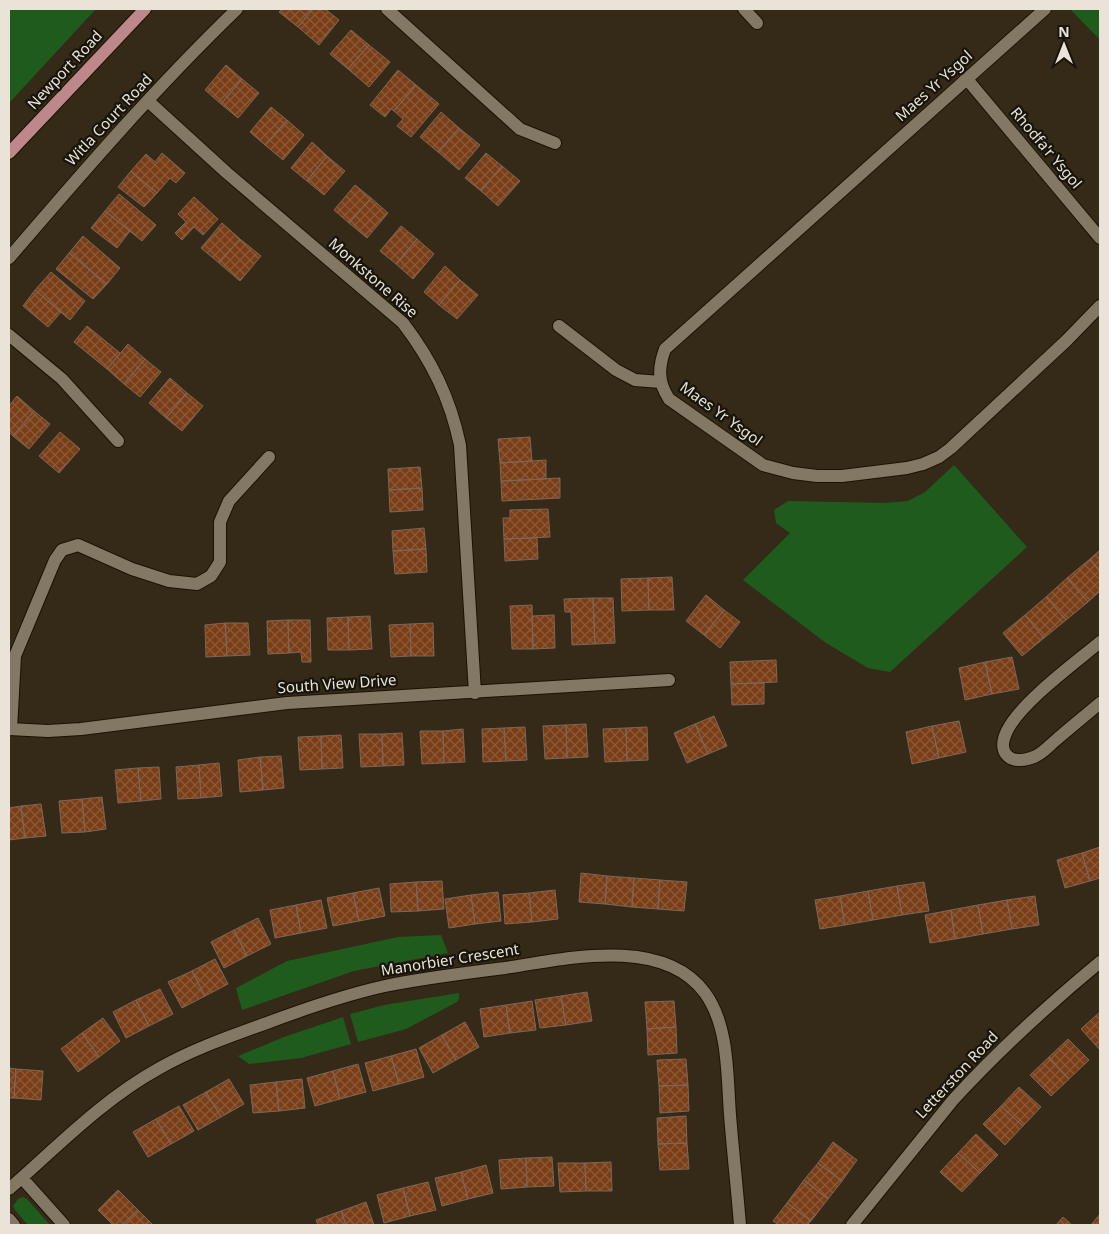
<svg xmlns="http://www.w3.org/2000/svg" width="1109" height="1234" viewBox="0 0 1109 1234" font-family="'Noto Sans',sans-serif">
	<defs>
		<pattern id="building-cross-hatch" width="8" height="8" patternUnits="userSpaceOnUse" patternTransform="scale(1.25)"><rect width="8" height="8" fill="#793e17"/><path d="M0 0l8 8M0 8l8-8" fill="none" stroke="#8c5a38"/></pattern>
	</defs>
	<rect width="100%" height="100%" fill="#342a17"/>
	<path fill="#205b1e" d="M9 9H96L9 103Z
		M1070 9H1100V40Z
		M954 465 1027 547 890 672 868 668 826 643 743 580 790 533 776 523 774 510 788 501 885 503 908 501 925 492Z
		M441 935 448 953 354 971 242 1010 236 988 287 961 398 937Z
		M459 993V998L457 1002 406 1029 358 1042 350 1014 384 1005Z
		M343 1017 351 1044 301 1058 249 1064 238 1056 284 1037Z
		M22 1197 27 1199 50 1225H28L15 1210 13 1206 18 1199Z"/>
	<path fill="url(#building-cross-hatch)" stroke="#7d675a" d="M282 9H313L298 27 279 12Z
		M313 9H325L339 20 319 45 298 27Z
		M351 30 369 45 348 69 330 54Z
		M369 45 390 62 369 87 348 69Z
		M226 65 242 79 221 104 205 90Z
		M398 70 416 85 394 111 391 109 385 117 370 105Z
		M242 79 259 93 238 118 221 104Z
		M416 85 439 104 411 137 397 126 403 119 394 111Z
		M271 107 287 120 265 145 250 132Z
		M441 112 459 128 438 152 420 137Z
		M287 120 304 135 283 160 265 145Z
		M459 128 480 145 459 170 438 152Z
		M312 142 327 156 307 181 291 168Z
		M162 153 185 173 176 183 170 178 157 193 131 171 146 154 155 162Z
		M486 153 502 166 481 191 465 178Z
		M327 156 345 171 324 195 307 181Z
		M502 166 520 181 498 206 481 191Z
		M131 171 157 193 144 207 118 187Z
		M355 185 371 198 349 223 334 210Z
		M119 194 156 225 142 241 105 211Z
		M194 197 218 219 203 235 194 227 182 240 175 233 186 222 178 214Z
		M371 198 388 213 367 238 349 223Z
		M105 211 130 231 117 248 91 228Z
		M222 223 240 239 219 263 201 248Z
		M401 226 417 239 396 264 380 251Z
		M83 236 120 268 107 284 69 253Z
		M240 239 261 256 240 281 219 263Z
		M417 239 434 254 413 279 396 264Z
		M69 253 107 284 93 299 56 269Z
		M445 266 460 280 439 305 424 292Z
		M51 272 85 301 70 320 35 290Z
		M460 280 478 295 457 319 439 305Z
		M35 290 61 312 48 327 23 306Z
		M87 326 120 353 107 369 74 342Z
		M128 344 145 359 124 384 107 369Z
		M145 359 161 372 140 397 124 384Z
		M170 378 187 393 166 418 149 403Z
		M187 393 203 406 182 431 166 418Z
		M17 396 34 411 13 436 9 432V406Z
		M34 411 50 424 29 449 13 436Z
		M60 432 80 449 59 473 39 456Z
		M530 437 532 461 500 463 498 439Z
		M546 460V479L501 481 500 463Z
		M420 467 422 488 389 490 388 469Z
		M560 478V498L502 501 501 481Z
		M422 488 423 510 390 512 389 490Z
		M548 509 550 537 504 539 503 518H510V510Z
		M424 528 426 549 393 551 392 531Z
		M537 538 538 559 505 561 504 539Z
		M426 549 427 572 395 574 393 551Z
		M1100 550V572L1090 559Z
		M1090 559 1100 572V591L1088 602 1067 578Z
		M672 577 674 610H649L648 578Z
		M648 578 649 610 622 611 621 579Z
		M1067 578 1088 602 1066 620 1046 597Z
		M706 595 724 610 704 635 686 621Z
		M1046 597 1066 620 1044 638 1025 615Z
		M593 598H613L615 643 595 644Z
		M593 598 595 644 572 645 571 612H565L564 599Z
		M532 605 533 649H512L510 606Z
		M724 610 740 622 720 648 704 635Z
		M554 615 555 648 533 649 532 616Z
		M1025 615 1044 638 1022 656 1003 633Z
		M370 616 372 649 349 650 348 617Z
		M348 617 349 650H328L327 618Z
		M288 620 289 653 268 654 267 621Z
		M288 620H310L311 662H302L301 652 289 653Z
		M225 623 227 656 206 657 205 625Z
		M225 623H248L250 655 227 656Z
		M433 623 434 656H411L410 624Z
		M410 624 411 656 391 657 389 625Z
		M1012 657 1019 689 992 694 985 662Z
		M776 660 777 682 731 684 730 662Z
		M985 662 992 694 965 700 959 668Z
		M764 683V704L732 705 731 684Z
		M714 716 727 746 708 754 695 724Z
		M959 721 966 752 939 758 932 726Z
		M586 724 588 757 567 758 566 725Z
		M695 724 708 754 687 763 674 733Z
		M566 725 567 758 545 759 543 726Z
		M932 726 939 758 912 764 906 732Z
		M525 727 527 760 506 761 504 728Z
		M647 727 648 760 627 761 626 728Z
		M504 728 506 761 483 762 482 729Z
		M626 728 627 761 605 762 603 729Z
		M463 729 465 762 444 763 443 731Z
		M420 731H443L444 763 422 764Z
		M402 733 404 765 383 766 382 734Z
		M359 734H382L383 766 361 767Z
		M341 735 343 768 322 769 321 736Z
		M321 736 322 769 300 770 298 737Z
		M281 756 284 788 263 790 260 757Z
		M260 757 263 790 240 792 238 760Z
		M219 763 222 796 201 798 199 765Z
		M199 765 201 798 178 799 176 767Z
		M159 767 161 799 141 801 138 768Z
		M138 768 141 801 118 803 115 770Z
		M102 797 106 829 85 832 82 799Z
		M82 799 85 832 62 833 59 801Z
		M41 804 46 836 25 838 21 806Z
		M21 806 25 838 9 840V808Z
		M1100 847V878L1090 881 1082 853Z
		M1082 853 1090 881 1065 888 1057 860Z
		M581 873 607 876 605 904 579 902Z
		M607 876 634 878 632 907 605 904Z
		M634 878 660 880 658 909 632 907Z
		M660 880 687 882 684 911 658 909Z
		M442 881 444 909 418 911 416 882Z
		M416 882 418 911 391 912 390 884Z
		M924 882 929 911 902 915 897 886Z
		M897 886 902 915 873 920 868 891Z
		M379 888 385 916 359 921 353 893Z
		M555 890 558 919 532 922 529 893Z
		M868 891 873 920 845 925 840 896Z
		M498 892 501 921 475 924 471 895Z
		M353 893 359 921 333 926 327 898Z
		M529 893 532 922 505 924 503 895Z
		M471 895 475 924 449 928 445 899Z
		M840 896 845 925 820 929 815 900Z
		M1035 896 1039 925 1012 929 1007 900Z
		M321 900 327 928 301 933 296 905Z
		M1007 900 1012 929 983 934 978 905Z
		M296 905 301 933 275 938 270 910Z
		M978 905 983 934 955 939 951 910Z
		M951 910 955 939 930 943 925 915Z
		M258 918 271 944 247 956 234 930Z
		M234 930 247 956 224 968 211 942Z
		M215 959 228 984 205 996 192 971Z
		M192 971 205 996 182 1008 168 982Z
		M160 989 173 1014 149 1026 136 1000Z
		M587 992 592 1021 566 1025 561 996Z
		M561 996 566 1025 540 1028 535 1000Z
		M136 1000 149 1026 126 1038 113 1012Z
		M532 1001 536 1030 510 1033 506 1005Z
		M674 1001 676 1027 647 1029 645 1002Z
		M506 1005 510 1033 484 1037 480 1009Z
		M1100 1012V1050L1081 1029Z
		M103 1018 120 1041 99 1057 82 1033Z
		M465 1022 479 1047 456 1060 442 1035Z
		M676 1027 677 1053 648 1055 647 1029Z
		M82 1033 99 1057 78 1072 61 1049Z
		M442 1035 456 1060 433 1073 419 1048Z
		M1068 1039 1089 1060 1069 1079 1049 1057Z
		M416 1049 424 1077 399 1084 391 1056Z
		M391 1056 399 1084 373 1091 365 1063Z
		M1049 1057 1069 1079 1051 1096 1030 1075Z
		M686 1059 688 1085 659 1086 657 1060Z
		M358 1064 366 1092 340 1099 333 1071Z
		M9 1068 16 1069 14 1098H9Z
		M16 1069 43 1071 41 1100 14 1098Z
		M333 1071 340 1099 315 1106 307 1078Z
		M229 1079 244 1104 221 1117 206 1092Z
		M302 1079 305 1108 279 1111 276 1082Z
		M276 1082 279 1111 253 1113 250 1085Z
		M688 1085 689 1111 660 1113 659 1086Z
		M1019 1087 1041 1107 1023 1126 1001 1106Z
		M206 1092 221 1117 198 1130 183 1105Z
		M179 1106 194 1131 171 1144 156 1119Z
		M1001 1106 1023 1126 1005 1145 983 1124Z
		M686 1116 687 1143 658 1144 657 1118Z
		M156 1119 171 1144 148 1157 133 1132Z
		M976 1134 998 1155 980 1173 958 1153Z
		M833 1142 857 1160 842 1181 818 1163Z
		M687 1143 689 1169 660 1170 658 1144Z
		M958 1153 980 1173 962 1192 940 1172Z
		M552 1157 554 1186 527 1187 526 1158Z
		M526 1158 527 1187 501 1189 499 1160Z
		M611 1162 612 1191H586L585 1163Z
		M558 1163H585L586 1191 560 1192Z
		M818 1163 842 1181 828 1199 804 1180Z
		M486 1165 493 1193 468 1199 461 1172Z
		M461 1172 468 1199 442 1206 435 1178Z
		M804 1180 828 1199 811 1221 787 1203Z
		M428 1182 436 1210 410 1216 403 1188Z
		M403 1188 410 1216 384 1223 377 1195Z
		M118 1190 138 1210 122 1225H113L98 1210Z
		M366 1202 374 1225H346L341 1211Z
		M787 1203 811 1221 807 1225H779L773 1221Z
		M138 1210 153 1225H122Z
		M341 1211 346 1225H318L316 1220Z
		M1100 1214V1225H1091Z
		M1063 1217 1072 1225H1056Z"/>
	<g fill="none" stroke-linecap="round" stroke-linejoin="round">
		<defs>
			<path id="minor" d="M387 9 520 129 555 143
				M744 9 757 23
				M1045 9 665 349C658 368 658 382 669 399L763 465 793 473 817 476H842L907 468 923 464 939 457 951 448 1066 341 1100 306
				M966 78 1100 238
				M148 101 227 173 403 323C432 361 450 398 460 445L475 693
				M9 258C82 173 156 87 237 9
				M559 326 616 370 635 380 661 382
				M9 335 62 379 118 441
				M1100 642C1075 663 1020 703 1007 731 995 755 1013 767 1036 756 1043 753 1050 745 1056 740 1071 727 1086 715 1100 703
				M9 729 48 731 81 729 287 703 669 680
				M11 729 15 656 55 560 62 550 78 545 132 569 169 581 197 584 211 576 220 562V522L229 501 269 457
				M22 1178 64 1225
				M9 1189C56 1148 102 1100 158 1069 191 1050 228 1037 264 1024 304 1009 344 995 385 986 424 978 465 973 505 968 564 959 663 935 705 993 729 1026 727 1075 730 1115 733 1152 737 1188 740 1225
				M9 1219 14 1225
				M852 1225 953 1100C999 1050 1048 1005 1100 962"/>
			<path id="major" d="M9 153 145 9"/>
		</defs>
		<use href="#minor" stroke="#1b1302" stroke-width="14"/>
		<use href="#major" stroke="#1b1302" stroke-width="14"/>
		<use href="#minor" stroke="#837863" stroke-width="12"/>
		<use href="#major" stroke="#be878b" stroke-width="12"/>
	</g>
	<g text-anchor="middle" stroke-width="4.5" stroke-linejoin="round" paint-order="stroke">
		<g font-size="15" fill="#eae4d8" stroke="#18140b">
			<text transform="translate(65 70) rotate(-47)" y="5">Newport Road</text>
			<text transform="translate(934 86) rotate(-42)" y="5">Maes Yr Ysgol</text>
			<text transform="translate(109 120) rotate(-47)" y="5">Witla Court Road</text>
			<text transform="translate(1046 148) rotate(50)" y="5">Rhodfa'r Ysgol</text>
			<text transform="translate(373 278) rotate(41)" y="5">Monkstone Rise</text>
			<text transform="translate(721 414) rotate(36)" y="5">Maes Yr Ysgol</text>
			<text transform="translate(337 684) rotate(-4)" y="5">South View Drive</text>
			<text transform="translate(450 960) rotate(-9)" y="5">Manorbier Crescent</text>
			<text transform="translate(957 1075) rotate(-47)" y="5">Letterston Road</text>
		</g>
	</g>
	<rect width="1109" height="1234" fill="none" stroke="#eae4d8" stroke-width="20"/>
	<g transform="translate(1064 45)" stroke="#18140b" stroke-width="4" paint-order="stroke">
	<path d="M0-4L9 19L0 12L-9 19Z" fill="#eae4d8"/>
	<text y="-8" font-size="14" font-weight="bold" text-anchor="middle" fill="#eae4d8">N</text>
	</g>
</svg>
